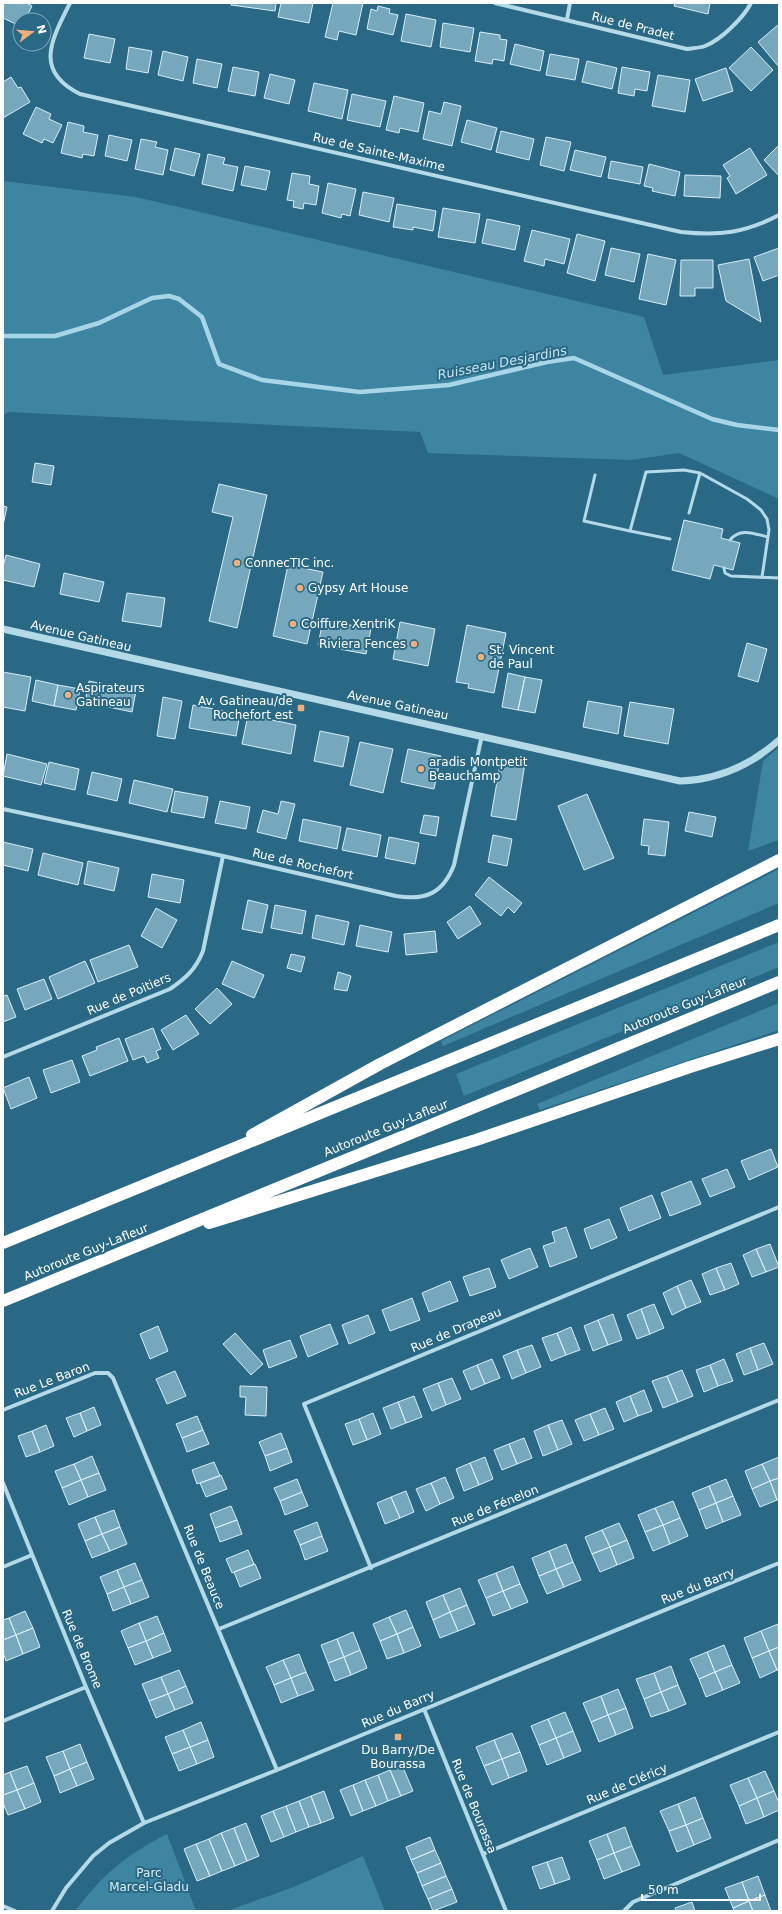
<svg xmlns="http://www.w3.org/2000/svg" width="782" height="1914" viewBox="0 0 782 1914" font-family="'DejaVu Sans',sans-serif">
	<rect width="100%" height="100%" fill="#296985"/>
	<path fill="#3e85a1" d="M3 181 136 197 644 317 663 375 779 360V499L679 453 631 460 428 453 420 432 9 412 3 415Z
		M779 747V840L748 851 763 761Z
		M779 869V903L443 1046 441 1041Z
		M779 942V967L464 1096 456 1074Z
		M779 1003V1030L540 1110 537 1104Z
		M167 1834 196 1911H75C104 1873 125 1856 167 1834Z
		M363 1856 385 1911H227L294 1887Z"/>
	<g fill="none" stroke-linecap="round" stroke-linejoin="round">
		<path stroke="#a9d6e7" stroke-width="4.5" d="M3 336H55L99 323 152 298 169 296 179 299 202 317 219 364 262 380 360 392 449 385 547 362 574 358 712 419 737 425 779 430"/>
	</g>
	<path fill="#75a8bd" stroke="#d8edf6" d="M3 3H27L32 6 25 20H20V26L3 18Z
		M231 3H276L275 11 231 5Z
		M281 3H313L309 23 278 17Z
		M333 3H363L356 35 339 31 337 40 325 37Z
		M675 3H710L708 14 674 6Z
		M378 6 390 9 389 13 398 15 393 35 367 29 371 9 377 11Z
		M406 14 436 20 431 47 401 41Z
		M443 23 474 28 470 52 440 47Z
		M779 24V67L758 42Z
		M480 32 500 35V39L507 40 504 61 493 59 492 64 475 61Z
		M89 34 115 39 110 63 84 58Z
		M515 44 544 51 540 71 510 64Z
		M129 47 152 51 148 73 126 69Z
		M751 47 773 70 751 91 729 68Z
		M163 51 188 57 183 81 158 75Z
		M550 54 579 59 575 80 546 75Z
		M197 59 222 64 217 88 193 83Z
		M587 61 617 68 612 89 582 82Z
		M233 67 259 72 255 96 228 91Z
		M622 67 650 72 647 91 635 89 634 96 618 93Z
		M726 68 733 91 703 101 695 79Z
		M270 74 295 80 289 104 264 98Z
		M658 75 690 80 685 112 652 106Z
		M11 77 18 88 21 87 30 102 3 118V82Z
		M314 83 348 90 342 119 308 111Z
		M352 94 386 101 380 127 347 120Z
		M394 96 424 103 418 132 400 128 399 133 386 130Z
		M444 102 461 106 452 146 423 139 429 111 441 114Z
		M36 107 51 114 49 119 62 125 53 143 44 139 42 143 23 134Z
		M467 120 497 128 491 150 461 142Z
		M68 122 84 126 83 132 98 135 94 156 83 154 82 158 61 153Z
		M501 131 534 139 529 160 496 152Z
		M109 135 132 140 127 161 105 156Z
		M546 137 571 142 564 171 540 165Z
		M141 139 157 142 155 147 168 150 163 175 135 169Z
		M779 145V176L764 160Z
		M175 148 200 154 194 176 170 170Z
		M750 148 767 175 736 194 727 178 730 176 723 165Z
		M575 150 606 157 601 177 570 170Z
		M208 154 225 158 223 164 238 167 233 191 202 184Z
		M611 161 643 167 640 184 608 178Z
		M649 164 680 172 675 196 652 191 653 188 644 186Z
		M245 166 270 171 266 190 241 185Z
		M292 173 310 176 309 184 319 186 316 205 304 203 303 209 293 207 294 201 287 200Z
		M685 175 721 176 720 198 684 196Z
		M328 183 356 189 350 216 342 214 341 218 322 213Z
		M363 192 394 198 389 222 359 215Z
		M397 204 436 211 433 231 413 227V230L393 227Z
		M443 208 480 214 475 243 438 237Z
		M487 219 520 226 515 250 482 243Z
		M532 230 570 239 564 264 545 259 544 266 524 261Z
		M577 234 605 241 595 281 567 273Z
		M611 248 640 254 634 282 605 275Z
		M779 248V275L763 281 754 257Z
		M648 254 676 260 666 305 639 299Z
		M749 259 761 322 726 301 718 265Z
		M681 260H713V288H695V296H680Z
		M35 463 54 466 51 485 32 482Z
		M219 484 267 495 237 628 209 621 233 517 212 512Z
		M3 506 7 507 3 525Z
		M684 520 723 529 721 538 740 543 733 570 714 565 710 579 672 570Z
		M6 555 40 564 34 587 3 580V566Z
		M288 565 323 572 307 644 273 636Z
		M64 573 104 582 99 602 60 594Z
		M127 593 165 598 161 627 122 621Z
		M323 620 371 629 366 654 318 645Z
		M400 622 435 629 428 666 393 659Z
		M467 625 506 633 494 693 468 688 469 684 456 682Z
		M747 643 767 649 758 682 738 676Z
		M3 672 31 677 25 711 3 707Z
		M508 673 525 677 518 710 502 707Z
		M525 677 542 680 535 713 518 710Z
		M36 680 58 685 54 706 32 701Z
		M89 681 136 691 132 712 85 702Z
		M58 685 80 689 76 710 54 706Z
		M163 697 182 701 175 739 157 736Z
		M588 701 622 707 618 734 583 727Z
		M630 702 674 709 668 744 624 736Z
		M193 705 240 714 236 736 189 728Z
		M248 715 296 725 291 754 242 744Z
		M320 731 349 737 343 767 314 761Z
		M360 742 393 749 383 793 350 785Z
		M408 749 441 756 434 789 401 782Z
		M7 754 47 764 41 785 3 776Z
		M501 759 525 763 516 820 491 816Z
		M49 762 79 769 75 790 44 783Z
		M92 772 122 779 117 801 87 794Z
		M134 780 173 789 167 812 129 803Z
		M175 791 208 797 204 818 171 812Z
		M587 794 614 858 584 870 558 806Z
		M220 801 250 807 246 829 215 823Z
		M281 801 295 804 286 839 257 832 263 810 278 814Z
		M689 812 716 817 712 837 685 831Z
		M424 815 439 817 436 836 420 833Z
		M303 819 341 827 337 849 299 841Z
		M644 819 669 822 665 856 648 854 649 846 641 845Z
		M347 828 381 835 377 857 342 850Z
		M493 835 512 839 507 866 488 862Z
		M389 837 419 843 415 864 385 858Z
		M3 842 33 849 28 871 3 865Z
		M43 853 83 863 78 885 38 875Z
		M88 861 119 868 114 891 84 884Z
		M152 874 184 880 180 903 148 897Z
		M489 877 522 903 514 913 508 907 501 916 475 895Z
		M248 900 268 905 262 933 242 929Z
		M275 905 306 911 302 934 271 928Z
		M470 906 481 924 458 939 447 922Z
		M156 908 177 920 162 948 141 936Z
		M316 915 349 922 344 945 312 938Z
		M360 925 392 932 388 952 356 946Z
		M435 931 437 952 406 955 404 934Z
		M129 945 138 967 98 982 90 960Z
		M291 954 305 957 301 972 287 968Z
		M85 961 95 983 58 999 49 977Z
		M232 961 264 975 254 998 222 984Z
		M338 972 351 976 347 991 334 989Z
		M44 979 52 999 25 1010 17 989Z
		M217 988 232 1004 210 1024 195 1009Z
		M7 995 16 1017 3 1022V996Z
		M186 1015 199 1034 173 1050 161 1030Z
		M153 1028 161 1049 156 1051 159 1058 147 1063 144 1056 133 1060 125 1039Z
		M119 1038 128 1061 90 1076 82 1056 97 1050 96 1047Z
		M72 1060 80 1082 51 1093 43 1070Z
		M29 1077 37 1098 11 1109 3 1088Z
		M771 1149 778 1167 749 1180 741 1161Z
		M727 1169 735 1187 710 1197 702 1179Z
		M691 1181 701 1204 670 1216 661 1193Z
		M652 1195 661 1218 629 1231 620 1208Z
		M609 1219 617 1238 591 1249 584 1229Z
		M566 1227 577 1257 550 1267 543 1246 555 1242 552 1232Z
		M770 1244 779 1267 766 1272 756 1249Z
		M530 1248 538 1267 509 1279 501 1260Z
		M756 1249 766 1272 752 1277 743 1255Z
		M731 1263 739 1284 725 1290 716 1268Z
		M489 1268 496 1287 470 1296 463 1277Z
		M716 1268 725 1290 710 1295 702 1274Z
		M691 1280 701 1302 686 1308 677 1286Z
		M450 1281 458 1301 429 1312 422 1293Z
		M677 1286 686 1308 672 1315 663 1293Z
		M412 1298 420 1320 390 1331 382 1310Z
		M654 1304 664 1328 650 1334 641 1309Z
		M641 1309 650 1334 637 1339 627 1315Z
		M613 1314 622 1340 608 1345 598 1320Z
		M368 1315 375 1333 349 1344 342 1325Z
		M598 1320 608 1345 593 1351 584 1326Z
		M330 1324 338 1344 308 1357 300 1336Z
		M158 1326 168 1351 150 1359 140 1334Z
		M571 1327 580 1350 566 1355 557 1333Z
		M235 1333 263 1364 251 1375 223 1344Z
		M557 1333 566 1355 551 1361 542 1338Z
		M290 1340 297 1357 269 1368 263 1350Z
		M764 1343 773 1364 758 1370 750 1348Z
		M532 1345 541 1367 526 1373 517 1350Z
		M750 1348 758 1370 744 1375 736 1354Z
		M517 1350 526 1373 512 1379 503 1356Z
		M492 1359 500 1378 485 1384 477 1365Z
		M724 1359 733 1381 718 1386 710 1365Z
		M477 1365 485 1384 471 1390 463 1371Z
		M710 1365 718 1386 704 1392 696 1370Z
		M682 1370 693 1396 678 1402 667 1376Z
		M175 1371 186 1396 167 1404 156 1379Z
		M667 1376 678 1402 663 1408 652 1381Z
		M452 1378 461 1399 446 1405 438 1383Z
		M438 1383 446 1405 432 1411 423 1389Z
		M240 1386 267 1387 266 1416 245 1415 246 1397H240Z
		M644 1390 652 1411 638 1416 630 1396Z
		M414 1396 422 1417 406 1423 398 1402Z
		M630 1396 638 1416 624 1422 616 1402Z
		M398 1402 406 1423 391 1429 383 1408Z
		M94 1407 101 1425 87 1431 80 1413Z
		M605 1408 614 1429 599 1435 590 1414Z
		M80 1413 87 1431 74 1437 66 1418Z
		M373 1413 381 1434 367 1440 359 1419Z
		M590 1414 599 1435 584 1441 575 1420Z
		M197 1416 203 1430 182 1438 176 1424Z
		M359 1419 367 1440 353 1445 345 1424Z
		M562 1420 572 1444 558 1450 548 1425Z
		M46 1425 54 1446 40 1452 32 1431Z
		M548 1425 558 1450 543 1456 534 1431Z
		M203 1430 209 1444 187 1452 182 1438Z
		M32 1431 40 1452 26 1457 18 1436Z
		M281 1433 287 1448 265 1456 259 1442Z
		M524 1438 532 1458 517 1464 509 1444Z
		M509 1444 517 1464 502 1470 494 1450Z
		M287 1448 292 1462 270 1471 265 1456Z
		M92 1456 99 1473 81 1480 74 1464Z
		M485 1457 493 1479 479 1485 470 1463Z
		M779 1457V1478L770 1481 762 1464Z
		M214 1462 220 1476 197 1484 192 1470Z
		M470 1463 479 1485 464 1491 456 1469Z
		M74 1464 81 1480 62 1488 55 1471Z
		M762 1464 770 1481 752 1489 745 1471Z
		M99 1473 106 1490 88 1497 81 1480Z
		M221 1475 227 1489 206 1497 200 1483Z
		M445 1477 454 1498 440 1504 431 1483Z
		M779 1478V1499L777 1500 770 1481Z
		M297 1479 302 1492 280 1501 274 1488Z
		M726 1479 733 1496 716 1503 709 1486Z
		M81 1480 88 1497 69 1505 62 1488Z
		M770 1481 777 1500 760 1507 752 1489Z
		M431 1483 440 1504 426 1511 416 1489Z
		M709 1486 716 1503 699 1510 692 1493Z
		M406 1491 414 1512 400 1518 391 1497Z
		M302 1492 308 1506 285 1515 280 1501Z
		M733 1496 741 1515 723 1522 716 1503Z
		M391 1497 400 1518 385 1524 377 1503Z
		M673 1501 680 1518 663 1525 655 1508Z
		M716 1503 723 1522 706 1529 699 1510Z
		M231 1506 237 1520 215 1528 210 1514Z
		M655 1508 663 1525 645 1532 638 1515Z
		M114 1510 120 1527 102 1534 95 1517Z
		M95 1517 102 1534 85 1541 78 1524Z
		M680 1518 688 1536 670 1544 663 1525Z
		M237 1520 242 1534 220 1542 215 1528Z
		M317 1522 322 1536 300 1545 294 1531Z
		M619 1523 627 1540 610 1547 602 1530Z
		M663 1525 670 1544 653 1551 645 1532Z
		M120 1527 127 1544 110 1551 102 1534Z
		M602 1530 610 1547 592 1554 585 1537Z
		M102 1534 110 1551 92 1558 85 1541Z
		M322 1536 328 1551 305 1560 300 1545Z
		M627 1540 634 1558 617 1565 610 1547Z
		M566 1544 573 1562 556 1569 549 1551Z
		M610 1547 617 1565 600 1572 592 1554Z
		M248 1550 254 1564 232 1573 226 1559Z
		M549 1551 556 1569 539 1576 532 1558Z
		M573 1562 581 1580 564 1587 556 1569Z
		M135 1563 142 1580 124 1587 117 1570Z
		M255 1564 261 1578 240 1587 234 1572Z
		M513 1566 520 1584 503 1591 496 1573Z
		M556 1569 564 1587 547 1594 539 1576Z
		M117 1570 124 1587 107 1594 100 1577Z
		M496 1573 503 1591 486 1598 478 1580Z
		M142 1580 149 1597 131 1604 124 1587Z
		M520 1584 528 1602 511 1609 503 1591Z
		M124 1587 131 1604 113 1611 107 1594Z
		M460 1588 467 1605 450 1612 443 1595Z
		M503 1591 511 1609 493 1616 486 1598Z
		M443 1595 450 1612 433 1620 426 1602Z
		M467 1605 475 1624 458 1631 450 1612Z
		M406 1610 413 1627 397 1634 389 1617Z
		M25 1611 33 1628 16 1635 9 1618Z
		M450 1612 458 1631 440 1638 433 1620Z
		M157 1616 164 1633 146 1641 139 1623Z
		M389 1617 397 1634 380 1641 373 1624Z
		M9 1618 16 1635 3 1640V1620Z
		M139 1623 146 1641 128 1648 121 1631Z
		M778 1624 779 1647 769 1651 761 1631Z
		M413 1627 421 1646 404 1653 397 1634Z
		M33 1628 40 1647 23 1654 16 1635Z
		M761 1631 769 1651 752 1658 744 1638Z
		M353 1632 360 1650 344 1657 337 1639Z
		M164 1633 171 1651 153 1658 146 1641Z
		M397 1634 404 1653 387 1659 380 1641Z
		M16 1635 23 1654 6 1661 3 1652V1640Z
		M337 1639 344 1657 328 1663 321 1645Z
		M146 1641 153 1658 135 1665 128 1648Z
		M724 1645 732 1665 715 1672 707 1652Z
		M779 1647V1670H777L769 1651Z
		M360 1650 367 1668 351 1675 344 1657Z
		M769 1651 777 1670 760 1678 752 1658Z
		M707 1652 715 1672 699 1679 690 1659Z
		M299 1654 306 1672 291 1678 283 1660Z
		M344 1657 351 1675 335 1681 328 1663Z
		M283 1660 291 1678 274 1685 266 1667Z
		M732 1665 740 1683 723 1690 715 1672Z
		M671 1666 678 1685 661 1692 654 1673Z
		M179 1670 186 1686 168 1694 161 1677Z
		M306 1672 314 1690 298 1696 291 1678Z
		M715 1672 723 1690 706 1697 699 1679Z
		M654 1673 661 1692 644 1699 636 1679Z
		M161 1677 168 1694 149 1701 142 1684Z
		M291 1678 298 1696 281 1703 274 1685Z
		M678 1685 686 1704 669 1711 661 1692Z
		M186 1686 193 1703 175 1710 168 1694Z
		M618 1689 626 1708 608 1715 601 1696Z
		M661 1692 669 1711 651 1717 644 1699Z
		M168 1694 175 1710 156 1718 149 1701Z
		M601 1696 608 1715 591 1722 583 1703Z
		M626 1708 633 1728 616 1735 608 1715Z
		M565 1712 573 1731 556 1738 548 1719Z
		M608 1715 616 1735 599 1742 591 1722Z
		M548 1719 556 1738 539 1745 531 1726Z
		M201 1722 208 1740 190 1747 183 1730Z
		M183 1730 190 1747 172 1754 165 1737Z
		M573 1731 581 1751 564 1758 556 1738Z
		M512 1733 520 1752 502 1759 494 1740Z
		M556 1738 564 1758 547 1765 539 1745Z
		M208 1740 214 1757 197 1764 190 1747Z
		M494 1740 502 1759 484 1766 476 1747Z
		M80 1744 87 1762 70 1769 63 1751Z
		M190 1747 197 1764 179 1771 172 1754Z
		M63 1751 70 1769 54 1776 46 1757Z
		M520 1752 527 1771 509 1778 502 1759Z
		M502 1759 509 1778 492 1785 484 1766Z
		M87 1762 94 1779 77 1786 70 1769Z
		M402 1765 413 1791 401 1796 390 1770Z
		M27 1766 34 1783 17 1790 10 1772Z
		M70 1769 77 1786 60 1793 54 1776Z
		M390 1770 401 1796 388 1801 378 1775Z
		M765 1771 774 1791 757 1798 748 1778Z
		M10 1772 17 1790 3 1795V1775Z
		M378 1775 388 1801 376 1806 365 1780Z
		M748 1778 757 1798 739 1806 730 1785Z
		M365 1780 376 1806 363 1811 353 1785Z
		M34 1783 41 1802 25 1809 17 1790Z
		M353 1785 363 1811 351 1816 340 1790Z
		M17 1790 25 1809 8 1815 3 1803V1795Z
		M324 1791 334 1818 321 1823 311 1796Z
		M774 1791 779 1803V1810L764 1817 757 1798Z
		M311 1796 321 1823 309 1827 299 1801Z
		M695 1797 703 1818 686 1825 678 1804Z
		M757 1798 764 1817 746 1824 739 1806Z
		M299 1801 309 1827 296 1832 286 1806Z
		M678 1804 686 1825 669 1831 660 1811Z
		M286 1806 296 1832 284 1837 273 1811Z
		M273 1811 284 1837 271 1842 261 1816Z
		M703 1818 711 1838 694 1845 686 1825Z
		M246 1823 259 1856 247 1861 234 1828Z
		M686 1825 694 1845 677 1852 669 1831Z
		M625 1827 632 1846 614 1853 607 1834Z
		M234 1828 247 1861 235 1866 221 1833Z
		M221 1833 235 1866 222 1871 209 1839Z
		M607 1834 614 1853 597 1860 589 1841Z
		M430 1837 435 1850 411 1860 406 1847Z
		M209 1839 222 1871 210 1876 196 1844Z
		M196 1844 210 1876 197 1881 184 1849Z
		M632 1846 640 1865 622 1872 614 1853Z
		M435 1850 441 1863 417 1873 411 1860Z
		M614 1853 622 1872 604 1879 597 1860Z
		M562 1857 570 1879 555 1884 547 1862Z
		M547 1862 555 1884 540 1889 532 1867Z
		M441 1863 446 1876 422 1886 417 1873Z
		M446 1876 452 1889 428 1899 422 1886Z
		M758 1876 765 1895 749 1901 742 1882Z
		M742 1882 749 1901 733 1908 725 1888Z
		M452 1889 457 1902 433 1911 428 1899Z
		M765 1895 771 1911H753L749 1901Z
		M749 1901 753 1911H734L733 1908Z
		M692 1902 695 1911H676L675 1908Z"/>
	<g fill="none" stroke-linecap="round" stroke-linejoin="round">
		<path stroke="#b4d9e7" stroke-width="3" d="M595 475 584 521 630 531 646 472 684 470 700 473 747 499 761 510 767 519 769 530 762 577
			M689 513 700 473
			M630 531 670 539
			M730 540C740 527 755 534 768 537
			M724 568 725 573 731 576 779 578"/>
		<path stroke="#b4d9e7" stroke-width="4" d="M70 3C52 39 33 71 80 94L681 232C720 236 745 233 779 215
			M495 3 687 49C693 48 700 48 705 46 721 40 744 17 751 3
			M567 19 570 3
			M3 809 223 856 396 896C426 901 443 893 454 865L482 735
			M3 1057 170 989C186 978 196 969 203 951L223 856
			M3 1410 95 1373H108L113 1378 277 1770
			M3 1483 86 1687 144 1823
			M3 1567 32 1555
			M371 1568 304 1404 779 1207
			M219 1629 779 1400
			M424 1709 506 1911
			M3 1721 86 1687
			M483 1854 779 1732
			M3 1906 15 1911
			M52 1911 66 1888 93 1856 109 1843 144 1823 277 1770 779 1563
			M624 1911 633 1902 779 1840"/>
		<path stroke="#b4d9e7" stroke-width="7" d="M3 629 680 781C717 780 751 765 779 740"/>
		<path stroke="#fff" stroke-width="12" d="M252 1135 380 1064 779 860
			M209 1223 476 1140 690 1067 779 1039
			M3 1243 779 925
			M3 1301 779 982"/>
	</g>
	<g fill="#eeaf7c" stroke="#296985" stroke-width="1.5">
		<circle cx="237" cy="563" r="4"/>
		<circle cx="300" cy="588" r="4"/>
		<circle cx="293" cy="624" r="4"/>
		<circle cx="414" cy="644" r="4"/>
		<circle cx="481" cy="657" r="4"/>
		<circle cx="68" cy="695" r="4"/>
		<rect x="297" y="704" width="8" height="8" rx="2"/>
		<circle cx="421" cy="769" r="4"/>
		<rect x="394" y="1733" width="8" height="8" rx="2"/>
	</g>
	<g text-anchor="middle" stroke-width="4" stroke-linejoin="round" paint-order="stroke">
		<g font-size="12" fill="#fff" stroke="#296985">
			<text transform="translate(633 26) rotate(14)" y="4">Rue de Pradet</text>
			<text transform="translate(379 152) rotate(13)" y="4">Rue de Sainte-Maxime</text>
			<text transform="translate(81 636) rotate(13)" y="4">Avenue Gatineau</text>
			<text transform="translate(398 705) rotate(12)" y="4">Avenue Gatineau</text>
			<text transform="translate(303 864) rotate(13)" y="4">Rue de Rochefort</text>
			<text transform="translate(129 994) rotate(-23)" y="4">Rue de Poitiers</text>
			<text transform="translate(685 1005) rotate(-22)" y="4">Autoroute Guy-Lafleur</text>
			<text transform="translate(386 1128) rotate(-22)" y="4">Autoroute Guy-Lafleur</text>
			<text transform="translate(86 1252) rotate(-22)" y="4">Autoroute Guy-Lafleur</text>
			<text transform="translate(456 1330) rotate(-23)" y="4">Rue de Drapeau</text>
			<text transform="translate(52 1380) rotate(-21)" y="4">Rue Le Baron</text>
			<text transform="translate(495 1506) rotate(-22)" y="4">Rue de Fénelon</text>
			<text transform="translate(204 1567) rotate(68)" y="4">Rue de Beauce</text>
			<text transform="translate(698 1586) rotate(-22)" y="4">Rue du Barry</text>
			<text transform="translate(82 1649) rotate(67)" y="4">Rue de Brome</text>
			<text transform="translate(398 1709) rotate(-23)" y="4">Rue du Barry</text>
			<text transform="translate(627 1784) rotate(-23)" y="4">Rue de Cléricy</text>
			<text transform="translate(474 1806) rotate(68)" y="4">Rue de Bourassa</text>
		</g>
		<g font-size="12" fill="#fff" stroke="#296985" text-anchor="start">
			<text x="245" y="567">ConnecTIC inc.</text>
			<text x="308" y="592">Gypsy Art House</text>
			<text x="301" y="628">Coiffure XentriK</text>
			<text x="406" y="648" text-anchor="end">Riviera Fences</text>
			<text x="489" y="654">St. Vincent<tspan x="489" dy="14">de Paul</tspan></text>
			<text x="76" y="692">Aspirateurs<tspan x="76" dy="14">Gatineau</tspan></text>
			<text x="293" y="705" text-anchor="end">Av. Gatineau/de<tspan x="293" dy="14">Rochefort est</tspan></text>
			<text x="429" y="766">aradis Montpetit<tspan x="429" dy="14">Beauchamp</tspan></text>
			<text x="398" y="1754" text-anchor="middle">Du Barry/De<tspan x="398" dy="14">Bourassa</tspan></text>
		</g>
		<g font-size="12" fill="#d8edf6" stroke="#296985">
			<text x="149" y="1877">Parc<tspan x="149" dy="14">Marcel-Gladu</tspan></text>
		</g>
		<g font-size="13" font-style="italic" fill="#c6e4f1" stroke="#296985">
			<text transform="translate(502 362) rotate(-11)" y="5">Ruisseau Desjardins</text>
		</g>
	</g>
	<rect width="782" height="1914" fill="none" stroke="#ffffff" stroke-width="8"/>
	<g transform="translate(32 32) rotate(74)"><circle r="19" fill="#296985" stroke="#7fa5b6"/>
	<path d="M0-3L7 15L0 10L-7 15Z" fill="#eeaf7c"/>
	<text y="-6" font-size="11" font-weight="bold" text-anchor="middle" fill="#ffffff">N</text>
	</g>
	<path d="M642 1894v6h118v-6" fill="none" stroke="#ffffff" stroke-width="2"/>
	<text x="648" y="1894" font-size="12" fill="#ffffff" stroke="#296985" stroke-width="3" paint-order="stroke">50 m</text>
</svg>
